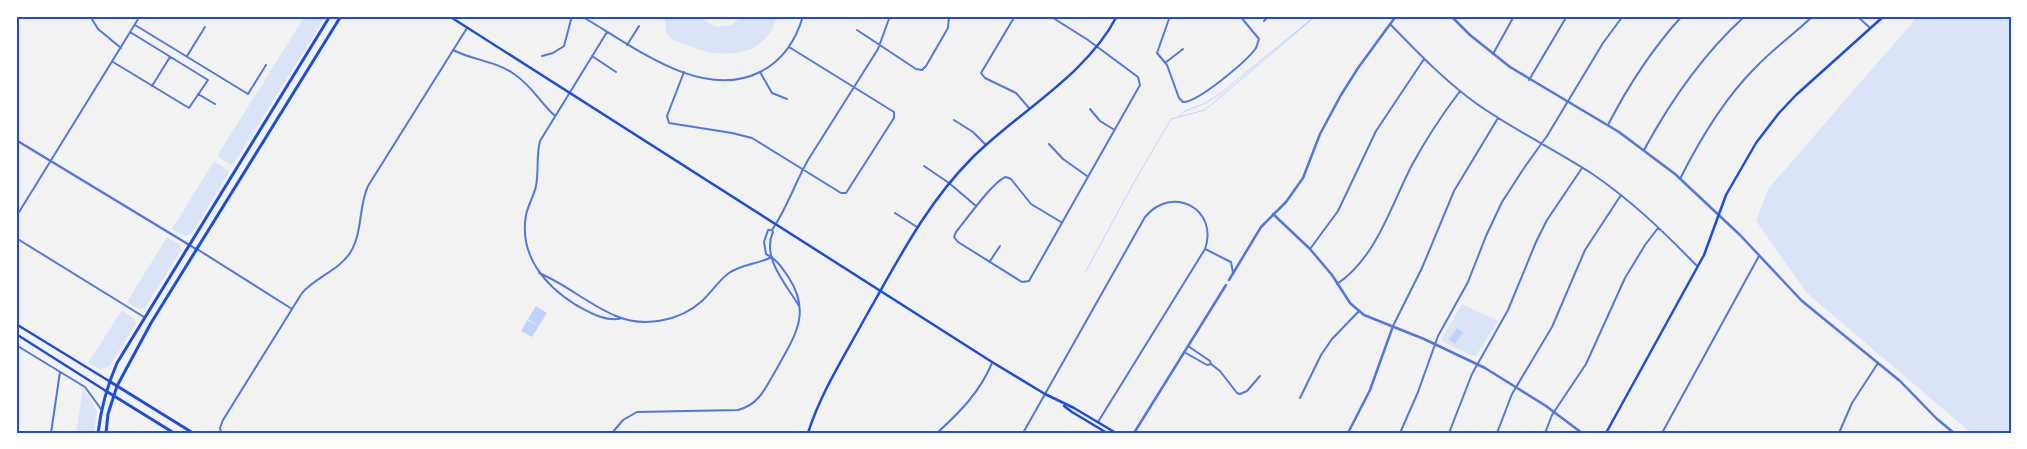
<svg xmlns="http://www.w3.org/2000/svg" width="2027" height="449" viewBox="0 0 2027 449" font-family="'Asap Condensed',sans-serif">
	<rect width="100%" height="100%" fill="#f2f2f2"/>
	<path fill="#dbe4f7" d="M305 16H326L233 165 230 164 217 156Z
		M664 16H700L705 21 717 27 731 25 742 16H777C766 60 719 60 685 44 679 42 671 40 668 35 665 31 666 22 664 16Z
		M1918 16H2011V433H1971L1807 293 1756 221 1768 189Z
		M214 161 228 170 229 173 191 234 184 236 172 229Z
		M167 237 180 245 181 250 145 308 139 309 127 302Z
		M1462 304 1498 321 1476 356H1473L1443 342 1442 338Z
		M122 310 134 318 136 324 109 367 100 369 88 363Z
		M83 388 97 411 94 433H76Z"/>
	<path fill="#bfd3fe" d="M536 306 547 313 532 337 521 331 527 320 537 325 528 319Z
		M1457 328 1463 332 1455 344 1449 340Z"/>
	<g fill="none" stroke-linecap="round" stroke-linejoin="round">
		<path stroke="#bfd3fe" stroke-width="1" d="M1179 117 1183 112 1206 103 1221 93 1314 17
			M1086 271 1132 186 1171 119 1205 110 1316 16"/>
		<path stroke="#5277de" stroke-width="2" d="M90 16 98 29 121 48
			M581 16C631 44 700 102 760 72 782 61 796 40 803 16
			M1015 16 981 73 985 78 1016 93 1029 108
			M1050 16 1088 40 1138 77 1140 85 1029 281 1022 282 958 242 954 237 956 232C966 220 994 180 1006 177L1011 179 1031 204 1061 222
			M1170 16 1157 53 1167 65 1179 98 1183 102C1197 103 1247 61 1256 48L1259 39 1240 16
			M1857 16 1870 28
			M1264 21 1269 16
			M1390 24C1418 53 1445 81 1477 104 1514 130 1554 149 1591 173 1631 200 1664 232 1697 266
			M135 25 248 94 266 65
			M857 30 916 69 922 70 926 66 948 28 949 16
			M607 32 540 141C536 156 539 171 536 186 534 196 528 205 526 215 519 255 544 285 576 305 589 312 607 323 622 318
			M627 45 639 26
			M453 50C472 60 496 61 514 74 531 85 540 102 554 115
			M1493 54 1514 16
			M187 56 205 27
			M542 56 553 53 564 46 572 16
			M592 56 616 72
			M113 62 189 108 208 80 130 32
			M1165 63 1183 49
			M684 72 667 116 669 123 732 133 752 138 841 193H846L894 118V112L789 47
			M760 72 772 93 787 99
			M1529 80 1567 16
			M152 86 170 57
			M198 94 215 104
			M1090 109 1100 121 1113 129
			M954 120 973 132 986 145
			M1608 125C1628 86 1652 49 1682 16
			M1049 144 1063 159 1087 176
			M1644 150C1671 100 1702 55 1745 16
			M924 166 949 183 976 206
			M1680 179C1700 139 1723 100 1755 68 1773 49 1794 34 1813 16
			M895 213 917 227
			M16 217 140 16
			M772 230 773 232C761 258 787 285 799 306
			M16 238 144 317
			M197 249 292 309
			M1205 249 1231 262 1233 273
			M1310 249 1338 211 1376 131 1424 59
			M990 261 1000 246
			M539 273C566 284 589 305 616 316 644 328 680 321 702 301 712 292 718 281 729 273 742 264 758 264 772 257
			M1337 284C1377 257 1391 205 1412 165 1426 139 1442 115 1460 91
			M1393 326 1422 268 1454 191 1498 118
			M16 345 85 387 101 409
			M1188 346 1210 361 1211 364 1220 371 1237 393 1240 394 1247 391 1260 376
			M1184 352 1207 365 1211 364
			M1300 398 1321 355 1332 339 1359 311
			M51 433 60 372
			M221 433 220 428 223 420 302 293C316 277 338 271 350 253 363 233 358 208 368 186L467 28
			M612 433 623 420 637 412 738 410C759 405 766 387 776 370 794 337 812 314 789 278 782 268 778 260 766 254L764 242 768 230H772C787 208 795 183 808 160L878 49 890 16
			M937 433C960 412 980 392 992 363
			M1023 433 1145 217C1172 184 1219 209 1205 249L1098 422
			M1400 433 1418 392 1438 336 1468 282 1486 236 1502 202 1524 168 1547 136 1603 43 1623 16
			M1449 433 1472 374 1508 310 1536 242 1547 220 1582 168
			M1497 433 1512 394 1552 327 1585 250 1621 195
			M1545 433 1552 415 1586 364 1625 278 1645 245 1658 228
			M1662 433 1759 256
			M1839 433 1852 403 1878 363"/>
		<path stroke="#5277de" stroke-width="2.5" d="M1451 16 1470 35 1510 67 1619 132 1675 174 1740 235 1802 301 1900 381 1937 419 1954 433
			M16 140 196 249
			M1273 214 1310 249 1332 275 1350 303 1364 315 1424 339 1485 368 1546 406 1582 433
			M1229 280 1261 227 1286 202 1303 178 1320 134 1341 95 1358 68 1396 16
			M1134 433 1226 285
			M1348 433 1370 390 1393 326"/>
		<path stroke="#1d4ed8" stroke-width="2.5" d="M449 16 992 362 1045 394 1074 408 1116 433
			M16 324 109 381
			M16 334 106 391
			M1064 406 1072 412 1107 433
			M808 433C821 392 845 355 865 318 897 262 926 204 972 158 1019 111 1085 77 1117 16
			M1606 433 1704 255 1726 195 1756 143 1779 113 1796 95 1884 16"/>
		<path stroke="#1d4ed8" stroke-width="3" d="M109 381 193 433
			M106 391 174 433
			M98 433C101 408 107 386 117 363L330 16
			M106 433 108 414 117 386 151 323 341 16"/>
	</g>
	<rect width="2027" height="449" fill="none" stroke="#ffffff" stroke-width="35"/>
	<rect x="18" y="18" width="1992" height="414" fill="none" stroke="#1d4ed8" stroke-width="2"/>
</svg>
